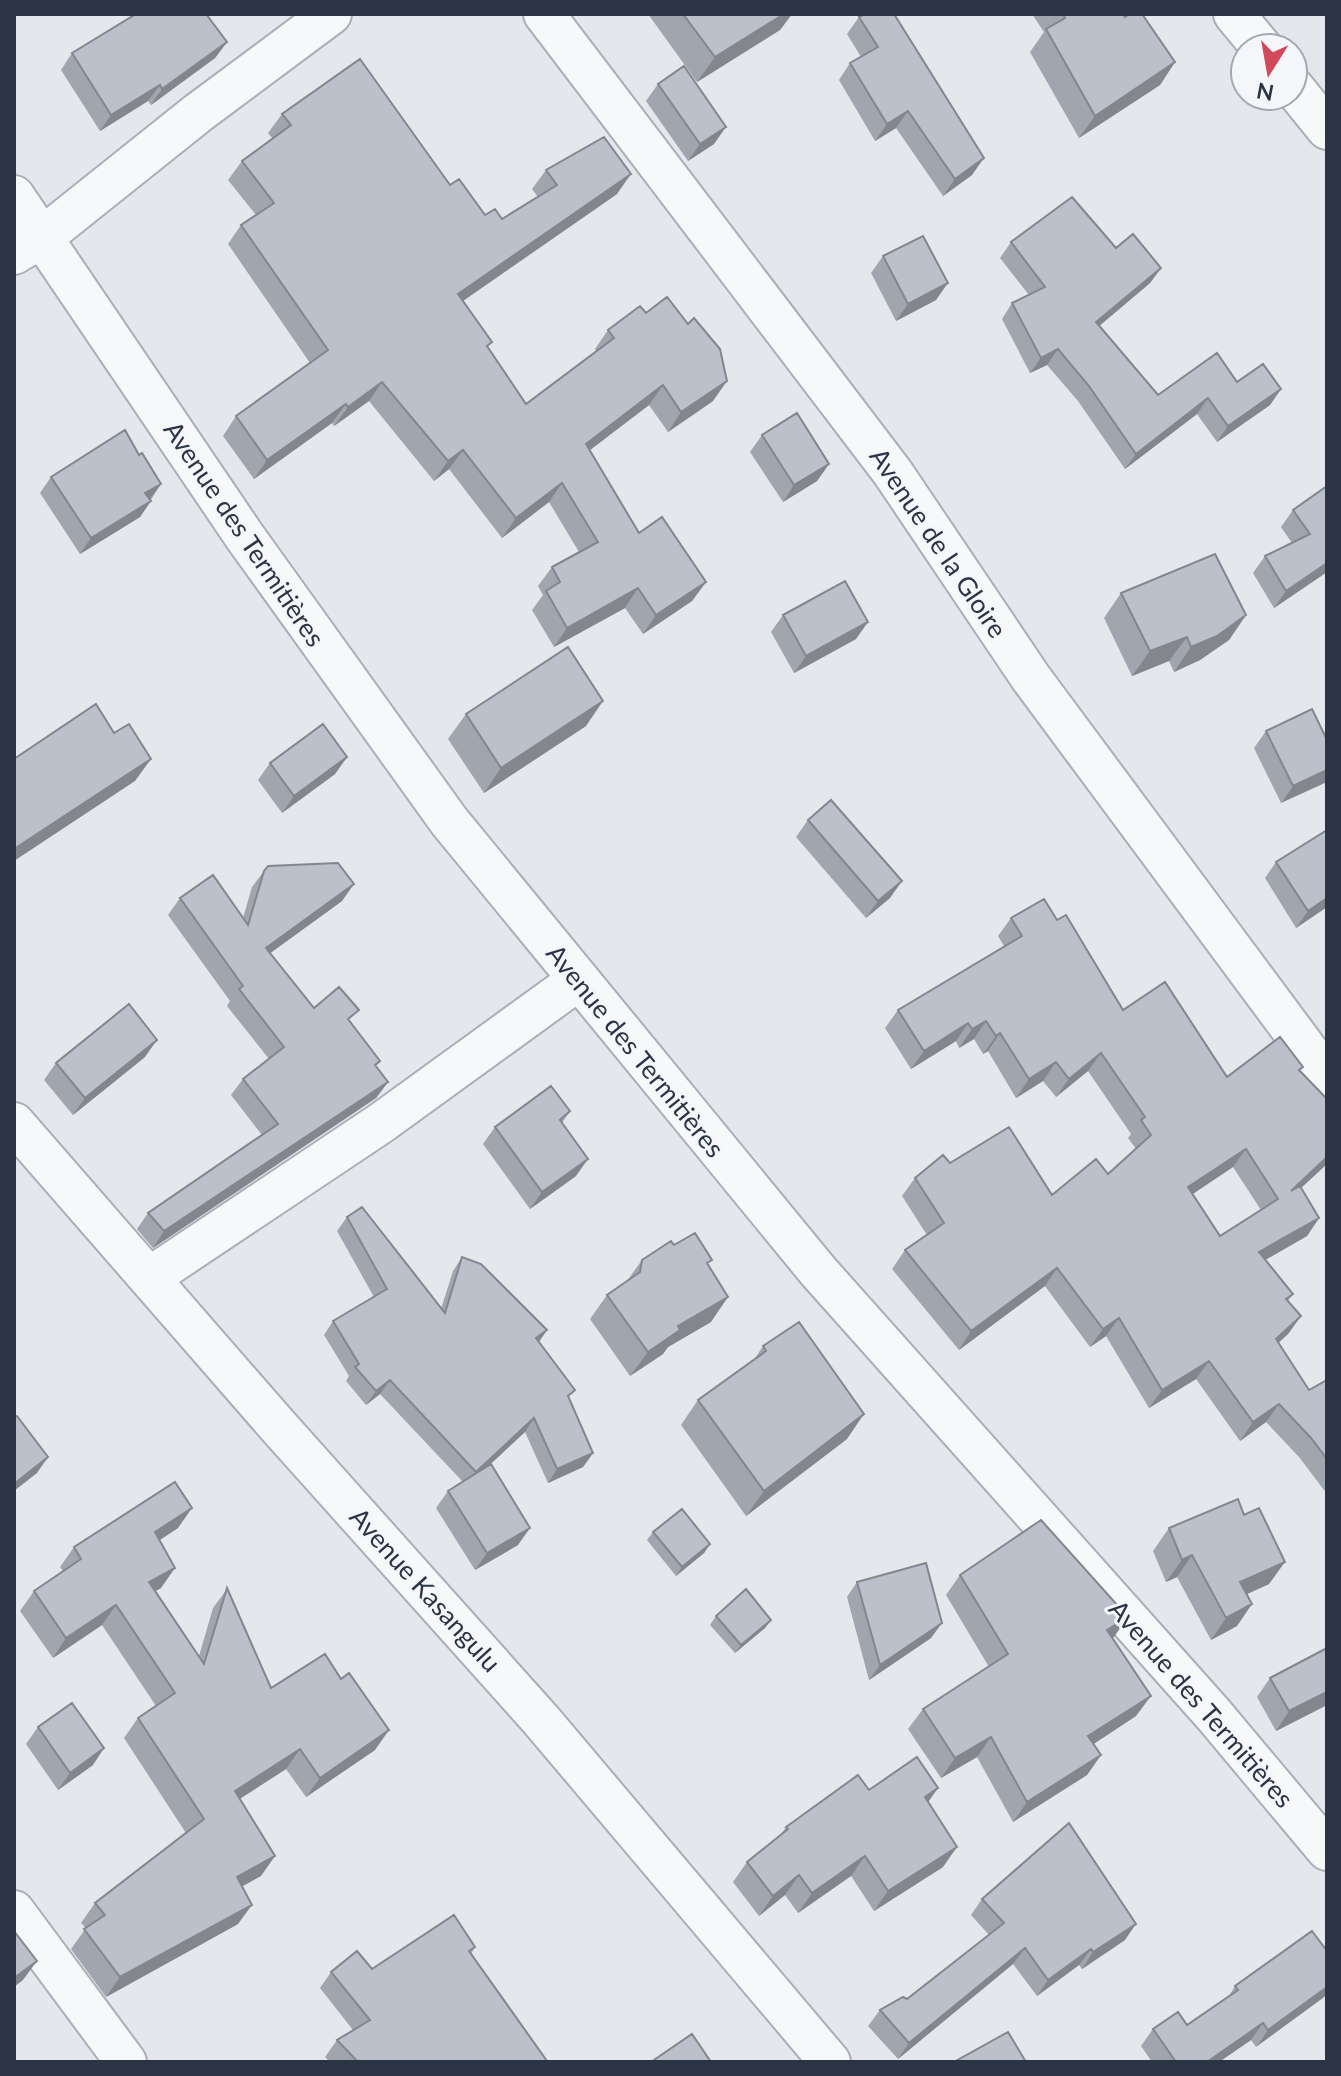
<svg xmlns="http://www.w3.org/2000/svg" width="1341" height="2076" viewBox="0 0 1341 2076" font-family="Lato,sans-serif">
	<rect width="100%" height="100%" fill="#e4e7ec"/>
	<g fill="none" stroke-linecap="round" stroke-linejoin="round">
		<defs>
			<path id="street" d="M544 14 893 473 1031 678 1327 1077
				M1234 14 1262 48
				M1293 87 1327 129
				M14 196 245 537 449 821 818 1271 1214 1715 1327 1850
				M14 254 44 236 198 113 331 14
				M14 1123 277 1425 541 1720 830 2062
				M149 1278 381 1123 577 981
				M14 1911 126 2062"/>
		</defs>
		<use href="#street" stroke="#a9aeb7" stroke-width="44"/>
		<use href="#street" stroke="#f7f8fa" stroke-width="40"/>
	</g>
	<path fill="#a1a5ae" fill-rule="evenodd" d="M648 14H792L780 30 697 82Z
		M1032 14H1123L1175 62 1160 85 1079 138 1030 52 1044 32Z
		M859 17 972 175 943 196 896 128 875 141 839 80 850 63 861 57 847 34Z
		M227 42 215 58 151 105 148 101 100 131 61 70 72 53Z
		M658 84 714 144 688 161 646 101Z
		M282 114 450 185 485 215 502 219 538 197 532 189 546 170 617 194 463 301 488 348 526 404 596 351 595 349 608 330 713 401 668 432 649 405 590 450 639 533 706 582 692 601 643 634 625 608 554 647 532 610 543 595 538 586 552 567 579 552 549 502 502 538 449 469 434 481 369 401 334 426 332 423 254 479 223 436 236 416 310 363 228 244 241 225 256 215 228 180 242 161 273 139 268 133Z
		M1011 242 1116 248 1161 268 1150 283 1099 326 1158 395 1237 382 1281 389 1270 405 1217 442 1197 414 1125 469 1078 401 1047 365 1030 373 1002 319 1012 303 1029 295 1000 258Z
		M883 256 936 300 896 321 871 273Z
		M762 435 829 464 817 481 783 502 750 452Z
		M139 455 161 484 140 517 80 554 40 493 51 477Z
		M1327 486V572L1274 608 1253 573 1265 556 1292 543 1281 527 1293 510Z
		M1121 593 1246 615 1229 640 1200 660 1174 672 1169 661 1132 676 1104 618Z
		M783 615 856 639 794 673 771 632Z
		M466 714 586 726 484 793 448 739Z
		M1266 731 1327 740 1281 803 1254 748Z
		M347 757 335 774 282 813 258 780 270 763Z
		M808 820 890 898 866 918 796 837Z
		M1276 862 1327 907 1296 928 1265 878Z
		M264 871 342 901 270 953 314 1008 351 1022 376 1067 388 1082 376 1098 153 1248 137 1229 148 1213 262 1135 231 1095 243 1079 269 1059 227 1006 230 1001 168 915 180 898 243 918 252 887Z
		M1011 918 1057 920 1123 1010 1227 1077 1300 1071 1327 1164 1301 1188 1319 1218 1307 1236 1265 1260 1293 1294 1288 1301 1301 1316 1288 1334 1278 1343 1309 1390 1327 1380V1494L1299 1457 1266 1422 1240 1441 1196 1379 1149 1408 1106 1336 1090 1347 1045 1286 959 1350 892 1269 905 1250 927 1235 902 1196 915 1178 950 1163 1052 1195 1108 1174 1136 1149 1128 1138 1131 1134 1088 1071 1056 1097 1043 1081 1016 1098 988 1051 983 1054 974 1039 959 1048 956 1041 911 1069 885 1028 898 1010 1004 946 998 936ZM1233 1167 1261 1210 1220 1236 1193 1194Z
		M145 1057 73 1115 44 1080 56 1063Z
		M570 1111 562 1123 576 1176 530 1209 483 1144 495 1127Z
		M347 1217 441 1309 453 1271 462 1257 547 1330 539 1342 569 1399 593 1453 583 1467 548 1483 525 1432 488 1466 518 1545 475 1570 436 1508 448 1491 463 1482 380 1394 366 1405 346 1381 349 1376 324 1335 333 1321 374 1297 337 1231Z
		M674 1245 711 1322 668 1347 663 1354 630 1376 590 1319 607 1295 627 1281 642 1260Z
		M763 1346 847 1439 746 1516 681 1425 698 1400 754 1360Z
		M178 1528 160 1540 161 1588 156 1591 199 1656 213 1608 227 1589 271 1688 375 1750 306 1797 286 1769 239 1799 261 1876 242 1886 238 1924 106 1997 71 1949 86 1928 81 1923 95 1903 186 1833 124 1738 138 1718 156 1706 102 1625 53 1658 20 1611 34 1591 63 1571 60 1567 74 1547Z
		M1169 1528 1269 1584 1247 1594 1237 1626 1211 1640 1177 1577 1166 1582 1153 1551Z
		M653 1532 710 1544 704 1553 676 1576 647 1540Z
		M960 1575 1128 1617 1112 1638 1136 1716 1093 1744 1101 1755 1087 1775 1013 1822 977 1757 941 1778 908 1729 923 1709 989 1667 946 1595Z
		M857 1582 931 1638 869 1680 847 1597Z
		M716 1616 771 1620 765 1628 735 1653 710 1625Z
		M1270 1678 1327 1705 1276 1731 1257 1697Z
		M38 1727 93 1765 58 1790 26 1744Z
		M869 1790 928 1802 943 1867 874 1911 851 1876 798 1913 785 1895 759 1916 733 1882 747 1862 780 1836 786 1827Z
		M982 1899 1125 1940 1082 1969 1079 1965 1037 1996 1013 1964 898 2059 868 2026 880 2010 907 1999 989 1935 971 1915Z
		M475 1947 471 1954 546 2062H330L325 2057 337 2040 353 2030 320 1988 331 1972 372 1969Z
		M1327 1951 1256 2047 1251 2040 1219 2062H1152L1141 2046 1153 2029 1187 2025 1229 1996 1235 1986Z"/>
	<path fill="#83868d" d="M784 14H792L780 30 697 82 715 57Z
		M227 42 215 58 151 105 162 89Z
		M1175 62 1160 85 1079 138 1095 116Z
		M160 85 148 101 100 131 111 115Z
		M908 111 896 128 875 141 887 124Z
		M726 127 714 144 688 161 700 144Z
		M984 158 972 175 943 196 955 179Z
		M631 174 617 194 444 314 458 294Z
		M1161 268 1150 283 1085 338 1096 322Z
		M948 283 936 300 896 321 908 304Z
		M1058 349 1047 365 1030 373 1041 358Z
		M727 381 713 401 668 432 681 412Z
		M382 382 369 401 334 426 348 407Z
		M663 385 649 405 573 463 586 444Z
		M1281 389 1270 405 1217 442 1228 426Z
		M1208 398 1197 414 1125 469 1136 454Z
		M346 404 332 423 254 479 267 460Z
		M463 450 449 469 434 481 448 461Z
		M829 464 817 481 783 502 794 485Z
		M562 483 549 502 502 538 516 518Z
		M161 484 149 500 145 493Z
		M151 501 140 517 80 554 91 538Z
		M1327 563V572L1274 608 1286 591Z
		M706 582 692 601 643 634 656 615Z
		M638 588 625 608 554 647 567 628Z
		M1246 615 1229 640 1200 660 1174 672 1191 647Z
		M868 622 856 639 794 673 806 656Z
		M1187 637 1169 661 1132 676 1150 651Z
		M603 701 586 726 484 793 501 768Z
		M347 757 335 774 282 813 294 796Z
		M151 759 135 781 14 861V849Z
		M1327 770V782L1281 803 1293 786Z
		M902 881 890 898 866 918 878 901Z
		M354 884 342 901 254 965 266 948Z
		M1327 898V907L1296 928 1308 911Z
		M986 1021 974 1039 959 1048 972 1029Z
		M968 1023 956 1041 911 1069 924 1051Z
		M1000 1033 988 1051 983 1054 996 1036Z
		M157 1040 145 1057 73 1115 85 1098Z
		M1101 1053 1088 1071 1056 1097 1069 1079Z
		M1056 1062 1043 1081 1016 1098 1029 1079Z
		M388 1082 376 1098 153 1248 164 1231Z
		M1246 1149 1233 1167 1176 1205 1188 1187Z
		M1327 1157V1164L1278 1209 1291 1191Z
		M588 1159 576 1176 530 1209 542 1192Z
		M1319 1218 1307 1236 1246 1271 1259 1252Z
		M1057 1268 1045 1286 959 1350 971 1331Z
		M728 1297 711 1322 668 1347 663 1354 630 1376 648 1352 678 1326Z
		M1301 1316 1288 1334 1263 1357 1276 1339Z
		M1119 1318 1106 1336 1090 1347 1103 1329Z
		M547 1330 538 1343 536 1338Z
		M1209 1361 1196 1379 1149 1408 1162 1390Z
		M390 1380 380 1394 366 1405 376 1391Z
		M1279 1404 1266 1422 1240 1441 1253 1422Z
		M864 1414 847 1439 746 1516 764 1491Z
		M534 1418 525 1432 467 1486 476 1472Z
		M593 1453 583 1467 548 1483 557 1469Z
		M48 1457 37 1473 14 1491V1484Z
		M192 1508 178 1528 141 1552 155 1532Z
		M530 1528 518 1545 475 1570 487 1553Z
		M710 1544 704 1553 676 1576 682 1567Z
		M1192 1555 1177 1577 1166 1582 1182 1560Z
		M1285 1562 1269 1584 1225 1604 1240 1582Z
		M175 1568 161 1588 136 1601 149 1582Z
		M1252 1604 1237 1626 1211 1640 1226 1618Z
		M116 1605 102 1625 53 1658 66 1638Z
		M1128 1617 1114 1637 1093 1650 1107 1630Z
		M771 1620 765 1628 735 1653 741 1645Z
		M942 1623 931 1638 869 1680 880 1665Z
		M1327 1692V1705L1276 1731 1289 1711Z
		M1151 1696 1136 1716 1074 1757 1088 1736Z
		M389 1730 375 1750 306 1797 320 1778Z
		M991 1737 977 1757 941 1778 955 1758Z
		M104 1748 93 1765 58 1790 70 1773Z
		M300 1749 286 1769 221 1811 235 1791Z
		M1101 1755 1087 1775 1013 1822 1027 1802Z
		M938 1788 924 1808 925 1797Z
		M957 1847 943 1867 874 1911 888 1891Z
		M275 1856 261 1876 223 1897 237 1877Z
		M865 1856 851 1876 798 1913 812 1893Z
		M799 1875 785 1895 759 1916 773 1896Z
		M252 1905 238 1924 106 1997 120 1977Z
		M1136 1924 1125 1940 1082 1969 1093 1952Z
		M1025 1948 1013 1964 898 2059 909 2043Z
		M1091 1949 1079 1965 1037 1996 1048 1980Z
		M37 1961 23 1980 14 1987V1978Z
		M1327 1987V1995L1256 2047 1268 2030Z
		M1263 2023 1251 2040 1219 2062H1207Z"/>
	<path fill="#bbc0ca" stroke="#83868d" stroke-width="2" fill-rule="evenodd" d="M136 14H206L227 42 162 89 160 85 111 115 72 53Z
		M683 14H784L715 57Z
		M865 14H894L984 158 955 179 908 111 887 124 850 63 878 47 859 17Z
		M1063 14H1123L1125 17 1129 14H1142L1175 62 1095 116 1046 29 1065 18Z
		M360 59 450 185 459 179 485 215 495 209 502 219 557 185 546 170 604 137 631 174 458 294 492 342 487 346 526 404 614 338 608 330 640 306 646 313 667 297 688 324 694 318 720 349 727 381 681 412 663 385 586 444 639 533 662 517 706 582 656 615 638 588 567 628 546 591 560 582 552 567 598 542 562 483 516 518 463 450 448 461 382 382 348 407 346 404 267 460 236 416 328 350 241 225 274 203 242 161 291 125 282 114Z
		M684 66 726 127 700 144 658 84Z
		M1072 197 1116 248 1133 234 1161 268 1096 322 1158 395 1217 353 1237 382 1263 364 1281 389 1228 426 1208 398 1136 454 1089 386 1058 349 1041 358 1012 303 1045 287 1011 242Z
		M923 236 948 283 908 304 883 256Z
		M797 413 829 464 794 485 762 435Z
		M125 430 139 455 142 453 161 484 145 493 151 501 91 538 51 477Z
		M1327 486V563L1286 591 1265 556 1310 534 1293 510Z
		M1215 554 1246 615 1217 636 1191 647 1187 637 1150 651 1121 593Z
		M845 581 868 622 806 656 783 615Z
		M568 647 603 701 501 768 466 714Z
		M96 704 114 733 129 724 151 759 14 849V759Z
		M1312 709 1327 740V770L1293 786 1266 731Z
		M323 724 347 757 294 796 270 763Z
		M831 800 902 881 878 901 808 820Z
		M1327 830V898L1308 911 1276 862Z
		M338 863 354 884 266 948 314 1008 339 987 359 1010 348 1019 380 1061 375 1065 388 1082 164 1231 148 1213 278 1124 243 1079 284 1047 239 989 243 986 180 898 213 875 248 925 264 871 268 866Z
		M1044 899 1057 920 1066 915 1123 1010 1165 982 1227 1077 1280 1037 1303 1067 1299 1070 1327 1099V1157L1291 1191 1300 1186 1319 1218 1259 1252 1293 1294 1286 1299 1301 1316 1276 1339 1309 1390 1327 1380V1459L1311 1438 1279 1404 1253 1422 1209 1361 1162 1390 1119 1318 1103 1329 1057 1268 971 1331 905 1250 944 1223 915 1178 943 1155 950 1163 1009 1127 1052 1195 1096 1159 1108 1174 1151 1135 1141 1120 1145 1117 1101 1053 1069 1079 1056 1062 1029 1079 1000 1033 996 1036 986 1021 972 1029 968 1023 924 1051 898 1010 1022 936 1011 918ZM1246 1149 1278 1199 1220 1236 1188 1187Z
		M129 1004 157 1040 85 1098 56 1063Z
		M551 1086 570 1111 560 1120 588 1159 542 1192 495 1127Z
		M362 1207 445 1313 462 1257 481 1264 547 1330 536 1338 575 1390 568 1396 593 1453 557 1469 534 1418 476 1472 390 1380 376 1391 355 1367 359 1364 333 1321 387 1289 347 1217Z
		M695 1233 712 1260 707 1263 728 1297 678 1326 680 1330 648 1352 607 1295 640 1272 642 1260 671 1241 674 1245Z
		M799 1322 864 1414 764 1491 698 1400 766 1351 763 1346Z
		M17 1416 48 1457 14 1484V1418Z
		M491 1464 530 1528 487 1553 448 1491Z
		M175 1482 192 1508 155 1532 175 1568 149 1582 204 1664 227 1588 271 1688 325 1654 341 1679 349 1673 389 1730 320 1778 300 1749 235 1791 275 1856 237 1877 252 1905 120 1977 84 1929 105 1915 95 1903 204 1819 138 1718 175 1693 116 1605 66 1638 34 1591 81 1559 74 1547Z
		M1238 1499 1244 1515 1259 1508 1285 1562 1240 1582 1252 1604 1226 1618 1192 1555 1182 1560 1169 1528Z
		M682 1509 710 1544 682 1567 653 1532Z
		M1041 1520 1128 1617 1107 1630 1151 1696 1088 1736 1101 1755 1027 1802 991 1737 955 1758 923 1709 1008 1654 960 1575Z
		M926 1563 942 1623 880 1665 857 1582Z
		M746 1589 771 1620 741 1645 716 1616Z
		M1327 1648V1692L1289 1711 1270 1678Z
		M72 1703 104 1748 70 1773 38 1727Z
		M917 1757 938 1788 925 1797 957 1847 888 1891 865 1856 812 1893 799 1875 773 1896 747 1862 788 1829 786 1827 858 1775 869 1790Z
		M1069 1823 1136 1924 1093 1952 1091 1949 1048 1980 1025 1948 909 2043 880 2010 903 1997 907 1999 1004 1923 982 1899Z
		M454 1915 475 1947 469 1951 547 2061 358 2062 337 2040 370 2020 331 1972 357 1951 372 1969Z
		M14 1931 37 1961 14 1978Z
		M1312 1931 1327 1951V1987L1268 2030 1263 2023 1207 2062H1176L1153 2029 1178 2012 1187 2025 1238 1990 1235 1986Z
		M1008 2032 1026 2062H954Z
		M692 2034 711 2062H651Z"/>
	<g text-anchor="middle" stroke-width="6" stroke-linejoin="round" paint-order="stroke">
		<g font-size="26" fill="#2b3445" stroke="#f4f6f9">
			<text transform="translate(244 534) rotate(56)" y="9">Avenue des Termitières</text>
			<text transform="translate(938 543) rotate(56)" y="9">Avenue de la Gloire</text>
			<text transform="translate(635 1051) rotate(51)" y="9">Avenue des Termitières</text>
			<text transform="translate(425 1590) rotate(48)" y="9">Avenue Kasangulu</text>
			<text transform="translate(1201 1704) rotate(49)" y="9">Avenue des Termitières</text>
		</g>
	</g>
	<rect width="1341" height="2076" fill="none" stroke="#2b3445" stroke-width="32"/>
	<g transform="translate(1269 72) rotate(191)"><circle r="38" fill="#f4f6f9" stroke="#a4a8b1" stroke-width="2"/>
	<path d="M0-6L14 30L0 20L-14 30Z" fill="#d1495b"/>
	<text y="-12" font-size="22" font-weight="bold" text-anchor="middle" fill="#2b3445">N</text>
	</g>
</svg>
